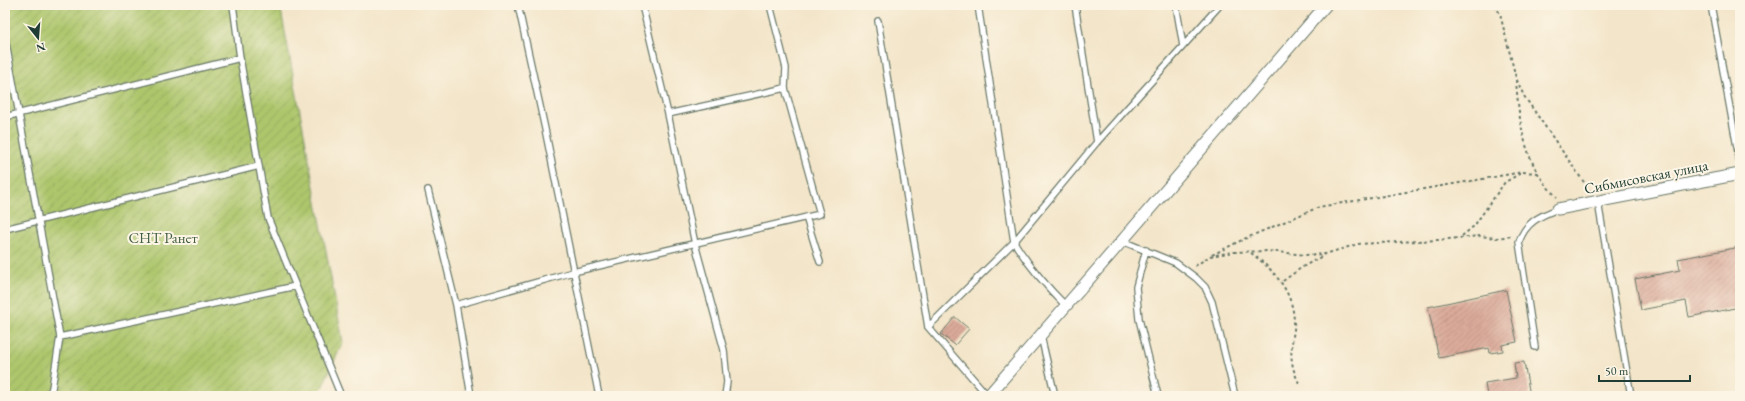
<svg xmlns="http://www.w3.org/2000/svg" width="1745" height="401" viewBox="0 0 1745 401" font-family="'EB Garamond',serif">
	<defs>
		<pattern id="garden-furrows" width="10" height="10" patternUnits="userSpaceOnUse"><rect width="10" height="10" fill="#adc66c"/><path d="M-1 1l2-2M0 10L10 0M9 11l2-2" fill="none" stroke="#8ca25a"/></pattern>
		<pattern id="building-hatch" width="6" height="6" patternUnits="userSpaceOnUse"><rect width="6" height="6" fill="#dbaa9a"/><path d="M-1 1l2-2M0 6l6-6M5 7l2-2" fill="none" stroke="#b18c7e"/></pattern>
	</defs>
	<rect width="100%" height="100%" fill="#fcf5e5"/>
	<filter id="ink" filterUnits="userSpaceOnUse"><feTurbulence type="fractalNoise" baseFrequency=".025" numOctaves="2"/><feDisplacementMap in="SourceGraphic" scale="8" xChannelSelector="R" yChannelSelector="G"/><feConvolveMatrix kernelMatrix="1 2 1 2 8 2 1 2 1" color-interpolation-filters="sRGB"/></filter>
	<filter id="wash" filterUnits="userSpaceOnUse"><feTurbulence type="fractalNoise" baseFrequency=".012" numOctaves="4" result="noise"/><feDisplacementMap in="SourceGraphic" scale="16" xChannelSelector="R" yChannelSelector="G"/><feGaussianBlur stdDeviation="0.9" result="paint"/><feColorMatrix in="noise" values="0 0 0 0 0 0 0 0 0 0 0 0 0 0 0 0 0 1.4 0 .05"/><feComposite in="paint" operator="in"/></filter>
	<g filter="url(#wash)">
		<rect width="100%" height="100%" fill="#f3e5c9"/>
		<path fill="url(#garden-furrows)" stroke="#668250" d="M5 5H280L343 342 318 396H5Z"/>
		<g id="blocks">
			<path fill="url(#building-hatch)" d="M1740 247V307L1689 317 1686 301 1641 310 1635 279 1680 270 1678 259Z
				M1506 290 1517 342 1502 345 1503 351 1490 353 1489 348 1439 358 1428 307Z
				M955 317 969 329 955 345 941 334Z
				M1524 362 1530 396H1487L1485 383 1516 378 1514 363Z"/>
		</g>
	</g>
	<g filter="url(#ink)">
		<use href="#blocks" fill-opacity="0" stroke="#697868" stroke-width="1"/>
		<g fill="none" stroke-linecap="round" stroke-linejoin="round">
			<defs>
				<path id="service" d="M233 5 240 58 268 218 341 396
					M518 5 545 129 599 396
					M642 5 668 114 695 244 724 350 727 382 725 396
					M978 5 1014 242C1029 266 1046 286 1066 306
					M1075 5 1097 142
					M1176 5 1183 46
					M1711 5 1740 163
					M878 21 928 327 988 396
					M5 38 60 337 52 388 49 396
					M668 114 785 88
					M5 117 240 58
					M428 190 456 305 471 396
					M1598 202 1631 396
					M806 217 820 262
					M5 229 259 166
					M1122 241 1176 263 1196 278 1205 287 1212 302 1235 396
					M1146 250 1136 287 1139 319 1158 396
					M456 305 573 272 820 214 785 88 786 68 770 5
					M928 327 1014 242 1097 142 1220 5
					M1041 336 1055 396
					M60 337 296 286
					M1535 347 1519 242C1525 223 1539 216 1558 209"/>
				<path id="minor" d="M1558 209 1740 174
					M988 396 1326 5"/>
			</defs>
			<use href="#service" stroke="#697868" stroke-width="8"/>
			<use href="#minor" stroke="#697868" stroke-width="13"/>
			<path stroke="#697868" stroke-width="2" stroke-dasharray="3 3" stroke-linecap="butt" d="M1495 5 1500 14 1516 78 1524 96 1590 191
				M1516 80C1519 122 1524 166 1557 197
				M1462 236 1474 226 1505 182 1523 172 1538 173
				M1251 253C1274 270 1294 292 1294 323 1295 330 1292 338 1292 345 1290 359 1293 371 1299 383
				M1212 255 1244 239 1319 207 1523 172
				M1195 266 1210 256 1234 252 1268 251 1306 255 1325 254 1358 244 1438 240 1480 236 1496 238 1513 236
				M1283 281 1301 268 1324 255"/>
			<use href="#service" stroke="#fff" stroke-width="5.5"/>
			<use href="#minor" stroke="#fff" stroke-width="11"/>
		</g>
	</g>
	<g text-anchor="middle" stroke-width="4" stroke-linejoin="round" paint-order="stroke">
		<g font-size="15" fill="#1f3d34" stroke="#fcf5e5">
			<text transform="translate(1646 177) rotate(-11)" y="5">Сибмисовская улица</text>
		</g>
		<g font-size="15" fill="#425f42" stroke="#fcf5e5">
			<text x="163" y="243">СНТ Ранет</text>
		</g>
	</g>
	<rect width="1745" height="401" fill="none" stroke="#fcf5e5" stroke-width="20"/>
	<g transform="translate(38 38) rotate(163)" stroke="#fcf5e5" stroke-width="3" paint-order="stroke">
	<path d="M0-3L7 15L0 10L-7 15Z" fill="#1f3d34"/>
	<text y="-6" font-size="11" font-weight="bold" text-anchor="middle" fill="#1f3d34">N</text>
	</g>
	<path d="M1599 375v6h91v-6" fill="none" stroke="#1f3d34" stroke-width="2"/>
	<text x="1605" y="375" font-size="12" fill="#1f3d34" stroke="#fcf5e5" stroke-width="3" paint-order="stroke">50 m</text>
</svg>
